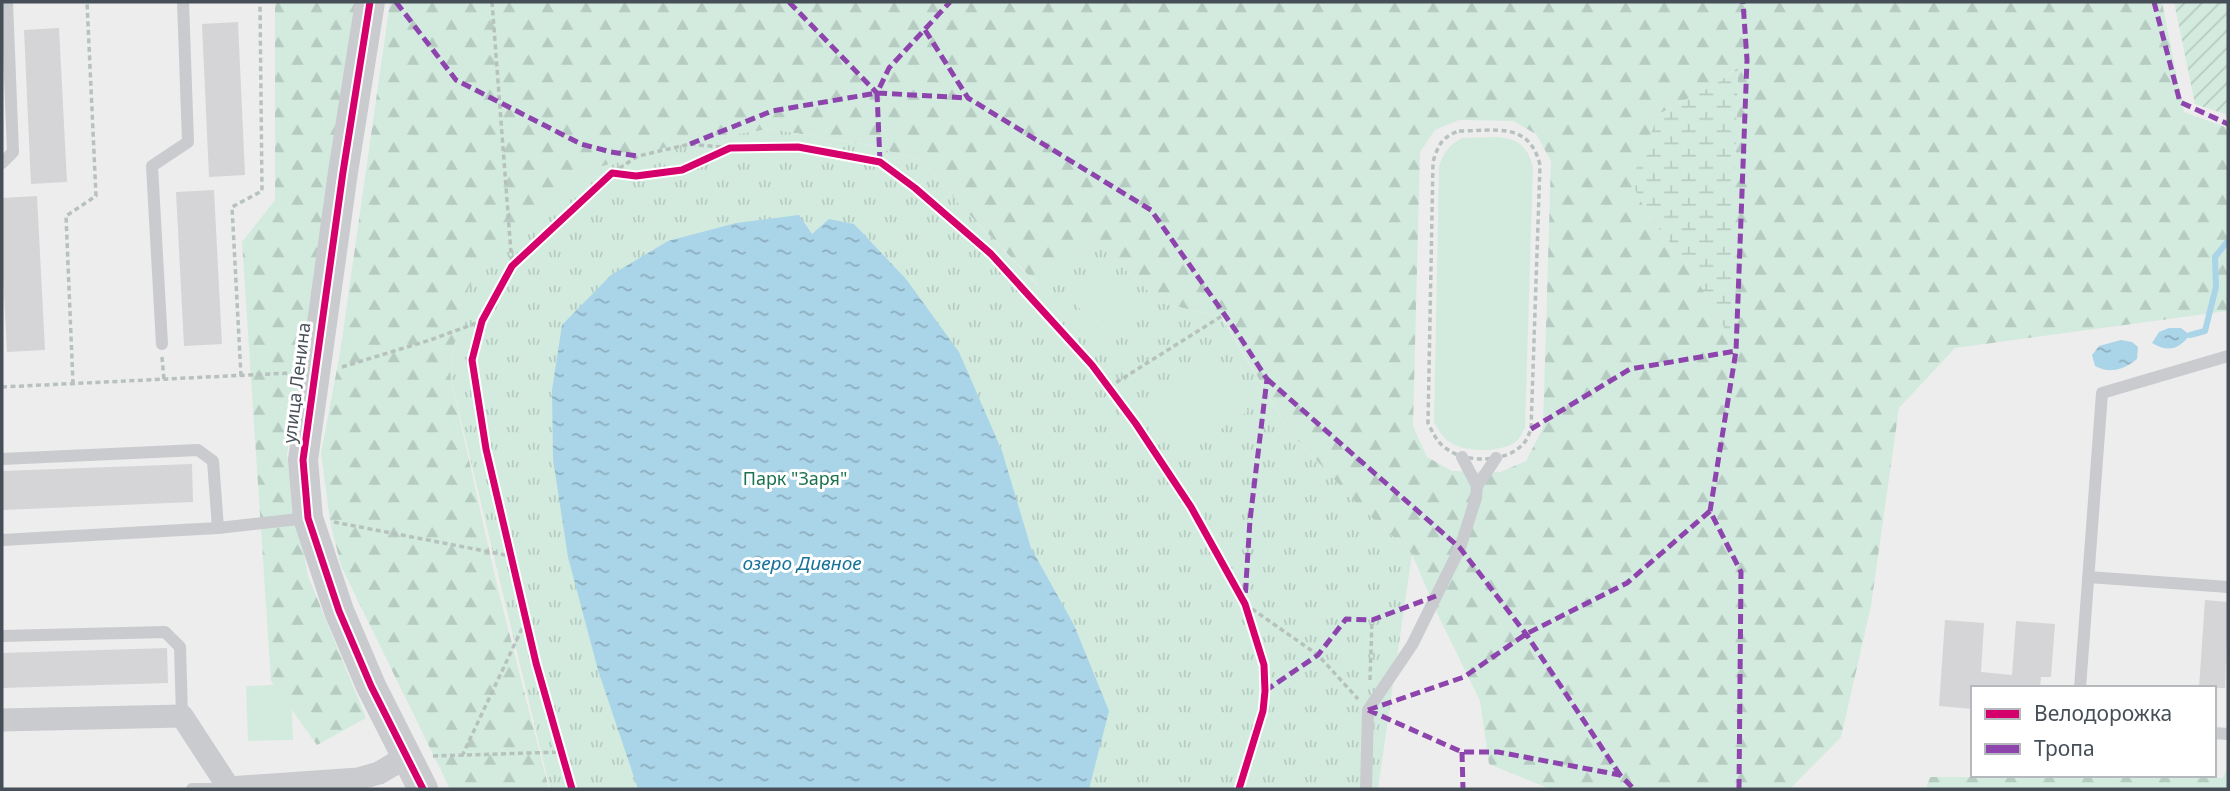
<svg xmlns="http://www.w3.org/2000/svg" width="2230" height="791" viewBox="0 0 2230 791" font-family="'Noto Sans',sans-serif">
	<defs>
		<pattern id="forest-firs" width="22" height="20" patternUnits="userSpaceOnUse" patternTransform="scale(1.75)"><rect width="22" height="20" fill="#d3ebdf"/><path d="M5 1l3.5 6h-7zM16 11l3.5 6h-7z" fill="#b6cbc1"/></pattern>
		<pattern id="wetland-marsh" width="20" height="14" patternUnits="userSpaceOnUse" patternTransform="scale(1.75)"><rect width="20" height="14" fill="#d3ebdf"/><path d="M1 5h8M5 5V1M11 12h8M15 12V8" fill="none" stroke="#b6cbc1"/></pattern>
		<pattern id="park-tufts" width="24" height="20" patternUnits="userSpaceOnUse" patternTransform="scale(1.75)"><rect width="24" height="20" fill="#d3ebdf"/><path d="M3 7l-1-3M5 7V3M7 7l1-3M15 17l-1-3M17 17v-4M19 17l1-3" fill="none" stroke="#b6cbc1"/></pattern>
		<pattern id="garden-furrows" width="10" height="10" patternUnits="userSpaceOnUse" patternTransform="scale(1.75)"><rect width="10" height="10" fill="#d3ebdf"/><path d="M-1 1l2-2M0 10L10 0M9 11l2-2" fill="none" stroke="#b6cbc1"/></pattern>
		<pattern id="water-ripples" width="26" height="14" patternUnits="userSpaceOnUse" patternTransform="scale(1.75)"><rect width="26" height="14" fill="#aad4e7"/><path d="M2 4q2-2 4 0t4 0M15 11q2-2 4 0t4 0" fill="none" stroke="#8caebe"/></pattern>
	</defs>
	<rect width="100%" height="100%" fill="#eeeded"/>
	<path fill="url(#forest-firs)" fill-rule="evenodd" d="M275 2H357L287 455 308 576 366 718 317 745 271 681 242 242 275 200Z
		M390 2H2162L2184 112 2228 128V311L1955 348 1899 408 1871 606 1841 737 1790 789H1550L1489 764 1480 701 1436 611 1412 554 1357 504 1290 432 1222 317 1161 303 1095 241 1039 286 957 202 923 161 869 145 770 129 685 142 583 172 460 302 450 375 497 585 549 789H450L341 566 330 521 321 453 340 353ZM1737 67 1738 68 1729 336 1690 267 1647 214 1659 114 1716 84ZM1459 120 1513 121 1536 134 1551 161 1543 428 1526 461 1500 472 1452 471 1427 457 1413 426 1420 152 1435 130Z
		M2228 765V789H1926L1930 777 2223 778Z"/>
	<path fill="url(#wetland-marsh)" d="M1738 67 1730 338 1690 267 1647 214 1631 181 1659 114 1716 84Z"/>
	<path fill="url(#park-tufts)" d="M770 129 868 145 923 161 957 202 1038 286 1095 241 1161 303 1221 317 1290 432 1357 504 1412 554 1378 789H550L450 375 460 302 497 242 583 172 685 142Z"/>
	<path fill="url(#garden-furrows)" d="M2174 2H2228V115L2195 104Z"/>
	<path fill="#d3ebdf" d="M1462 138C1494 138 1525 129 1533 168L1525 428C1522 433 1520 438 1516 442 1501 452 1467 453 1451 443 1443 438 1438 430 1434 422L1439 166C1444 152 1449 145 1462 138Z
		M1101 268 1144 315 1112 344 1069 297Z
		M1210 354 1248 411 1185 453 1147 396Z
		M291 684 293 740 248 741 246 686Z"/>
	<path fill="url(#water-ripples)" d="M799 215 812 234 829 219 854 224 906 279 959 352 1002 451 1031 548 1074 625 1109 711 1089 789H638L598 670 568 557 553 459 552 390 562 325 611 275 668 241 736 223Z
		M2169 328H2181L2190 335C2179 349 2169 353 2152 343L2159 332Z
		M2121 340 2132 342 2138 347 2137 359C2123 370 2110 374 2095 366L2092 355 2099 346Z"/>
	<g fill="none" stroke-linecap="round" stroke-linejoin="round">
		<path stroke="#aad4e7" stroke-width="6" d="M2190 335 2205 331 2216 287 2215 257 2228 241"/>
	</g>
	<path fill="#d5d5d7" d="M238 22 245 175 209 177 202 24Z
		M59 28 67 182 31 184 24 30Z
		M214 190 222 344 184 346 176 192Z
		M37 196 45 350 7 352 2 256V198Z
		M192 464 193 502 2 510V471Z
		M2205 600 2228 602 2225 688H2199Z
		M1945 620 1984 623 1981 672 2012 675 2016 621 2055 624 2051 677H2041L2040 688H1973V709L1939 706Z
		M167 648 168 683 2 688V653Z"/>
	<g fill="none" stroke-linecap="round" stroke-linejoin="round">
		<path stroke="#b7c2bf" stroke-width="3.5" stroke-dasharray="5 3.5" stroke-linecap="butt" d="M492 2 512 266
			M1459 131C1496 131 1529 121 1540 165L1531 429C1529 434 1527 440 1523 444 1507 463 1466 463 1447 449 1437 443 1433 433 1428 423L1433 162C1438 145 1442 137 1459 131Z
			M612 173 638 156 690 144 730 148
			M162 357 164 380
			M342 367 430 340 482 321
			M241 376 232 207 262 191 260 2
			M73 384 66 216 96 196 87 2
			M2 387 290 373
			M1109 387 1225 314
			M334 522 511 556
			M1245 604 1318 655 1358 699
			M1370 680 1372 620
			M433 756 561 752
			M462 756 526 620"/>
		<path stroke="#c9cbce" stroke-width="12" d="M2 163 13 152 7 2
			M162 344 152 166 188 142 183 2
			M1462 457 1477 486
			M2 459 198 450 213 461 218 528
			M2 540 218 528 308 518
			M2088 577 2228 587
			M2 636 165 632 180 647 182 716
			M2080 688 2102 393 2228 356
			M2214 733 2228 734
			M192 789H230
			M1366 789 1368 710 1412 645 1460 548 1476 498 1477 486 1496 458"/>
		<path stroke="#c9cbce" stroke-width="23" d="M2 720 182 716 229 788 358 779 379 773 406 757"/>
		<path stroke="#c9cbce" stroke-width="30" d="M370 2 343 172 303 460 308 518 339 611 371 686 423 789"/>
		<path stroke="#8e44ad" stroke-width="5" stroke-dasharray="10 5" stroke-linecap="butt" d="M396 2 456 80 581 144 611 152 638 156
			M789 2 877 93
			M2154 2 2180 102 2228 124
			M925 30 968 98 1151 210 1236 331 1267 379 1250 520 1245 599
			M690 144 772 111 877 93 968 98
			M880 162 877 93 889 68 950 2
			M1267 379 1460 548 1526 634 1620 775
			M1531 429 1630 369 1736 351
			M1265 691 1318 655 1346 619 1372 620 1436 596
			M1368 710 1464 677 1526 634 1627 583 1710 511
			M1368 710 1462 752H1498L1620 775 1634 789
			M1462 752 1463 789
			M1739 789 1741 572 1710 511 1736 351 1747 60 1743 2"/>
		<defs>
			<path id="cycleway" d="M370 2 343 172 303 460 308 518 339 611 371 686 423 789
				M572 789 536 663 486 449 472 360 482 321 512 266 612 173 636 176 682 170 730 148 798 147 880 162 915 188 991 254 1092 365 1136 424 1191 507 1245 604 1264 665 1265 691 1263 711 1239 789"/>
		</defs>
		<use href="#cycleway" stroke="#fff" stroke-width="11"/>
		<use href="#cycleway" stroke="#d6006c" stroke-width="7"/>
	</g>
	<g text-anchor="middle" stroke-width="6" stroke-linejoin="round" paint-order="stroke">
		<g font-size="18" fill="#464e58" stroke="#fff">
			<text transform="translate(297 383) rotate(-83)" y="6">улица Ленина</text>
		</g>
		<g font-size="18" fill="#1d7250" stroke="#fff">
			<text x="795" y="485">Парк "Заря"</text>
		</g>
		<g font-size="19" font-style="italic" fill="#177299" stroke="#fff">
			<text x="802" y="570">озеро Дивное</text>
		</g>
	</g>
	<rect width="2230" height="791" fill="none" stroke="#464e58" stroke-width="7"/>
	<rect x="1971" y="686" width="245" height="91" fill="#ffffff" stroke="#b5b8bc" stroke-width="2"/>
	<rect x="1985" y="709" width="35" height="10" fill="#d6006c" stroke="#b5b8bc" stroke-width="2"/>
	<text x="2034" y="721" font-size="21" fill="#464e58">Велодорожка</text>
	<rect x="1985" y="744" width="35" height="10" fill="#8e44ad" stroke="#b5b8bc" stroke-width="2"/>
	<text x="2034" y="756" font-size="21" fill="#464e58">Тропа</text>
</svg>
